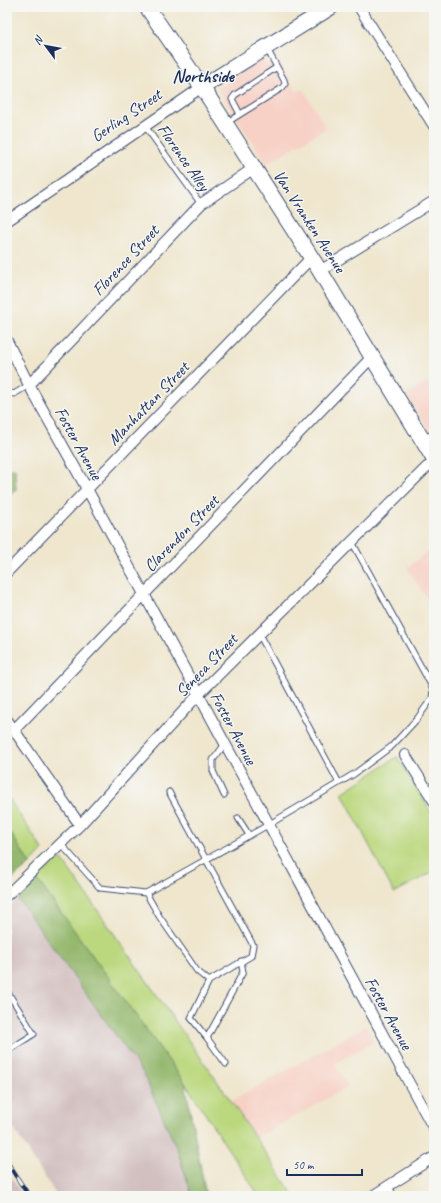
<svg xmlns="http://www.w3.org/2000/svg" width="441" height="1203" viewBox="0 0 441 1203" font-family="Caveat,sans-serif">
	<rect width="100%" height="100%" fill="#f6f6f2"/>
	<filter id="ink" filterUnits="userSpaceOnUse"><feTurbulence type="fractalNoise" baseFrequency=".025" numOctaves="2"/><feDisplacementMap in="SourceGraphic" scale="8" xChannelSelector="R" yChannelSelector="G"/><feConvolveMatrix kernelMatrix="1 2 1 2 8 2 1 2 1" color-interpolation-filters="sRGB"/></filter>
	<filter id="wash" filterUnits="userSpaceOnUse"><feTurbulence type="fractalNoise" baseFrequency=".012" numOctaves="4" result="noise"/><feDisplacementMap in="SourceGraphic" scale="16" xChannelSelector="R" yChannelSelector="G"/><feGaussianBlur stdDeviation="0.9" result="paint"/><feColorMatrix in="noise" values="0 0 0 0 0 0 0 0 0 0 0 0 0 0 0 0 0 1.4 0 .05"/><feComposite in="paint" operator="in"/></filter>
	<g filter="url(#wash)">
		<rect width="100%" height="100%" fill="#efe6cd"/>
		<path fill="#f7d1c6" d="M262 58 266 65 277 59 296 91 304 90 326 128 266 164 217 88Z
			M434 378V438L407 395Z
			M434 548V609L407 568 429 550Z
			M366 1026 375 1041 335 1064 348 1087 256 1138 231 1101Z"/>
		<path fill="#d2bfbf" d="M18 899 143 1073 177 1149 192 1196H57L7 1118V908Z
			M7 1171 23 1196H7Z"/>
		<path fill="#bbd87e" stroke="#6b846e" d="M397 757 434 817V871L394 893 342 793Z
			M7 796 43 850 30 864 7 827Z
			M61 858 231 1101 294 1196H259L185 1083 36 878Z"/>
		<path fill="#94b86d" stroke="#587466" d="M15 468 16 490 7 495V470Z
			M7 827 30 864 7 883Z
			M36 878 185 1083 206 1196H192L177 1149 143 1073 18 899Z"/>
	</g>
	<g filter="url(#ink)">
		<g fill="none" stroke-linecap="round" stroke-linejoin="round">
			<defs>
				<path id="lane" d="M240 114 232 99 235 95 277 67
					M226 123 282 88 285 84 284 80 267 49
					M145 126 201 204
					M7 392 14 394 29 385
					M423 439 434 433
					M259 634 339 783
					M224 795 213 771V760L225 744
					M238 818 249 835
					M60 843 100 888 146 893 159 916 197 971 209 981 251 956 253 945 169 792
					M146 893 268 825 354 774 392 746 417 719 432 698 433 690 430 683 352 542
					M209 981 191 1018 207 1038 243 972 241 961
					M7 991 34 1034 7 1051
					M207 1038 226 1064
					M389 1186 394 1196"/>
				<path id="street" d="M359 7 434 126
					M7 221 202 87
					M320 271 434 201
					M7 341 29 385 87 489 434 1129
					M29 385 201 204 254 168
					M7 572 311 258
					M7 720 80 825
					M14 730 372 357
					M405 755 434 801
					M7 895 80 825 198 695 427 467 434 463
					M374 1195 434 1157"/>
				<path id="secondary" d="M147 7 202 87 320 271 434 459
					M202 87 331 7"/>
			</defs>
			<use href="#lane" stroke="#3b4a6f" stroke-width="7"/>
			<use href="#street" stroke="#3b4a6f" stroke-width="12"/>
			<use href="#secondary" stroke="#3b4a6f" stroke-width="17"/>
			<use href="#lane" stroke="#fff" stroke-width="5"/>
			<use href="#street" stroke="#fff" stroke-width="10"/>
			<use href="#secondary" stroke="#fff" stroke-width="15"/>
			<defs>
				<path id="rail" d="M7 1162 29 1196"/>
			</defs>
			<use href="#rail" stroke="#1b2f5e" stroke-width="4.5"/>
			<use href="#rail" stroke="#f6f6f2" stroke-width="3" stroke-dasharray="9" stroke-linecap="butt"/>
		</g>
	</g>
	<g text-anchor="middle" stroke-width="3" stroke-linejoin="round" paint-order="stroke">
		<g font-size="17" fill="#1b2f5e" stroke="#f6f6f2">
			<text transform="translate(126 115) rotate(-34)" y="6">Gerling Street</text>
			<text transform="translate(184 157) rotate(55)" y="6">Florence Alley</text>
			<text transform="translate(310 221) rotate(57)" y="6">Van Vranken Avenue</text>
			<text transform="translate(125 260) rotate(-47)" y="6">Florence Street</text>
			<text transform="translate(148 403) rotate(-46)" y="6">Manhattan Street</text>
			<text transform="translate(79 443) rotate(61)" y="6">Foster Avenue</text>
			<text transform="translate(181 533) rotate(-46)" y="6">Clarendon Street</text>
			<text transform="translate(206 665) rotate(-46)" y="6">Seneca Street</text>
			<text transform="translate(234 728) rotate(62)" y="6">Foster Avenue</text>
			<text transform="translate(389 1013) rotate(61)" y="6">Foster Avenue</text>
		</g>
		<g font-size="18" font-weight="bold" fill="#1b2f5e" stroke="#f6f6f2">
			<text x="203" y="82">Northside</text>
		</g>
	</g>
	<rect width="441" height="1203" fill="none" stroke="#f6f6f2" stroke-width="24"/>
	<g transform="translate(46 46) rotate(302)" stroke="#f6f6f2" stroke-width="3" paint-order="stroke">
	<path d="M0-3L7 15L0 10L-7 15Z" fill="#1b2f5e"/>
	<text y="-6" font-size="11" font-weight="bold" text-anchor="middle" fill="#1b2f5e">N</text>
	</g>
	<path d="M287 1169v6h75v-6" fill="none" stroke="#1b2f5e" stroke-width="2"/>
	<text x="293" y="1169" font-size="12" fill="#1b2f5e" stroke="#f6f6f2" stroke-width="3" paint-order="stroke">50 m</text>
</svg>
